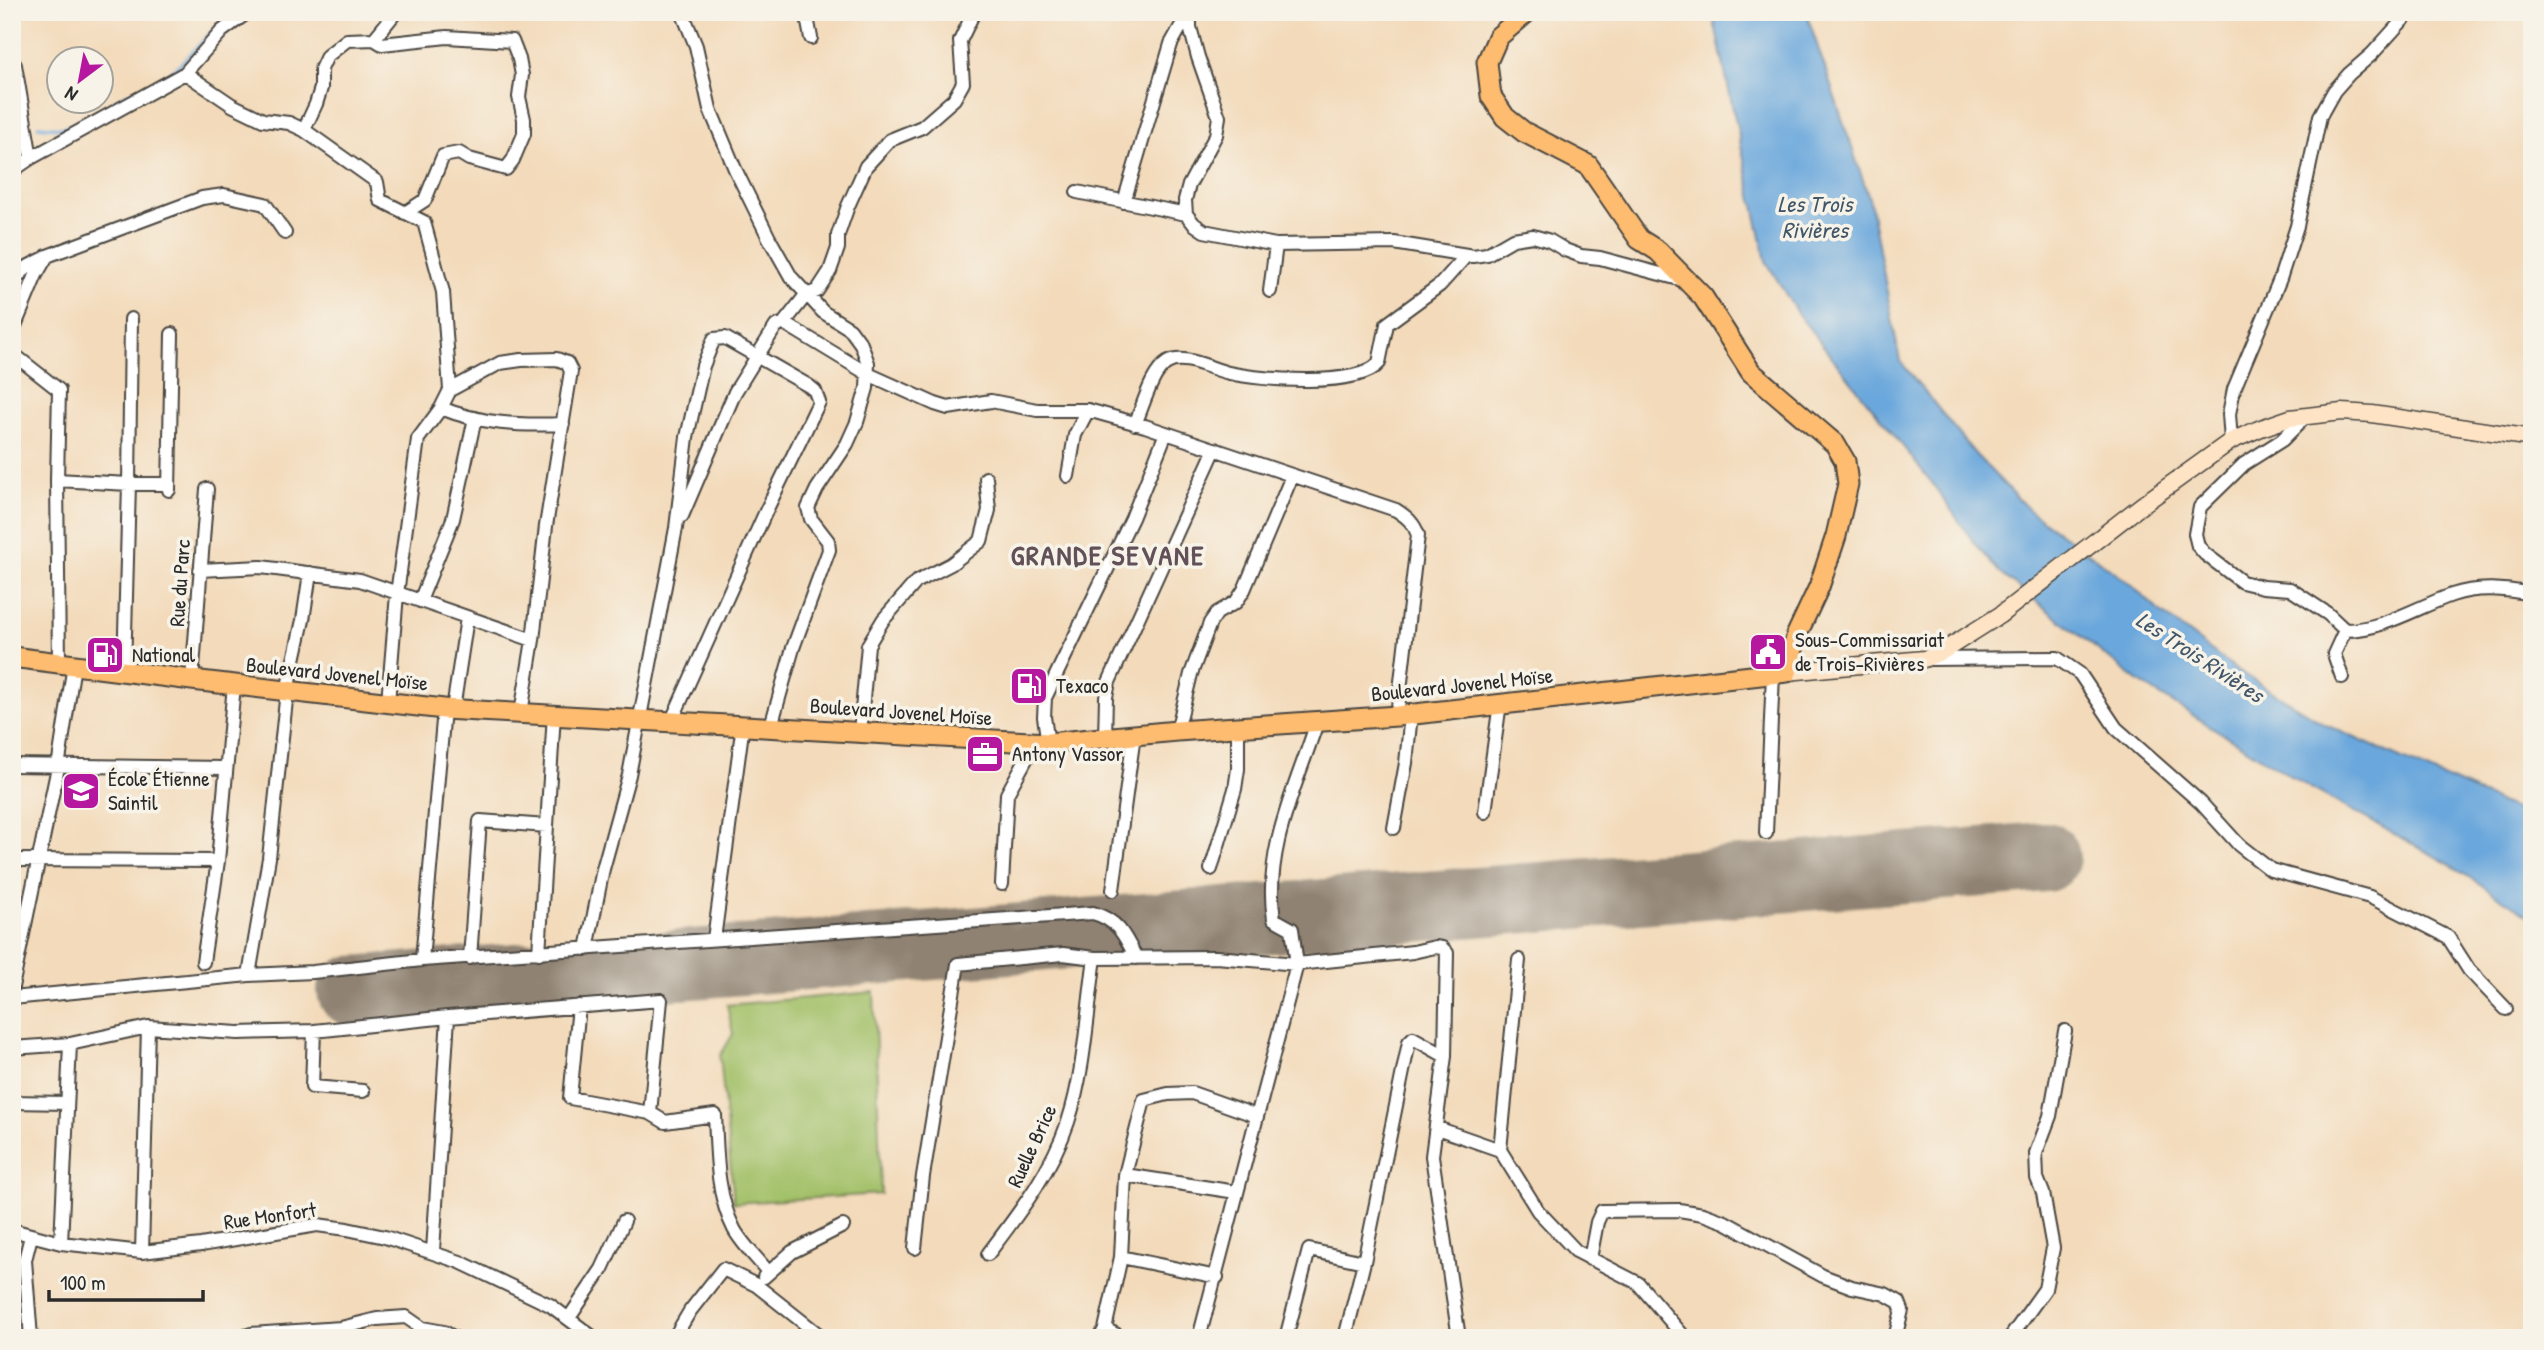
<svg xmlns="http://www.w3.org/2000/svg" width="2544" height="1350" viewBox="0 0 2544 1350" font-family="'Patrick Hand',sans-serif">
	<rect width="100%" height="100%" fill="#f7f3e8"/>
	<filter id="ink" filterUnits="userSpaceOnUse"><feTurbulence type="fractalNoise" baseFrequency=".0143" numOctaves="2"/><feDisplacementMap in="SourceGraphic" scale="14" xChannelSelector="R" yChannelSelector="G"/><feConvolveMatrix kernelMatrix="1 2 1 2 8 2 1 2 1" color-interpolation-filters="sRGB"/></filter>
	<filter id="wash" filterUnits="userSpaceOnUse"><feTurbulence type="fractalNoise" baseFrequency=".00686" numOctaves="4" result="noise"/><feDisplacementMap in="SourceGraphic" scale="28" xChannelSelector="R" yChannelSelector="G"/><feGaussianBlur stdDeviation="1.57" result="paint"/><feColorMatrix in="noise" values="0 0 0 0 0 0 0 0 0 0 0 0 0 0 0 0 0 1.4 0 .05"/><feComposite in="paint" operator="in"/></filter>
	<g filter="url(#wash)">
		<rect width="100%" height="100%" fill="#f3daba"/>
		<path fill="#a1bf66" stroke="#667548" stroke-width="2" d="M874 992 881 1194 734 1203 720 1056 733 1034 727 1005Z"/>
		<path fill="#6aa7dc" stroke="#4a6984" stroke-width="2" d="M1712 12H1806L1870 201 1900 361 1975 454 2031 512 2128 582 2158 610 2236 669 2326 725 2532 817V918L2447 863 2307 786 2139 682 2000 573 1973 541 1932 483 1797 313 1766 261Z"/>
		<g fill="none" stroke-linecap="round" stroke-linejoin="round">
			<path stroke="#6aa7dc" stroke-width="3.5" d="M162 79C189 60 208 32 234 12
				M12 126H18
				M38 126 62 128 87 121 123 96 146 88"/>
			<path stroke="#8f8272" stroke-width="70" d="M352 991 2045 857"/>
		</g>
	</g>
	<g filter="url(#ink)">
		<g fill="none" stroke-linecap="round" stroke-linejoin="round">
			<defs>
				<path id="street" d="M682 12 696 46 710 109 735 169 769 238 791 277 823 312 850 329 861 344 868 363 867 388 857 422 847 444 817 489 808 508 811 519 828 541 829 550 793 648 771 726
					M806 12 811 38
					M1190 12V27L1198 57 1219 117 1216 135 1189 185 1185 200 1186 214 1194 224 1204 231 1276 245 1394 243 1473 256 1487 254 1513 239 1533 236 1550 241 1565 250 1581 256 1600 258 1683 280
					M374 39 382 44 447 37 512 41 519 59 522 75 519 97 524 119V134L513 160 506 169 469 159 459 153 443 156 425 200 405 213
					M12 62 15 65 31 158
					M185 73 232 105 263 120 289 123 304 130 316 104 321 88V69L327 56 347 40 374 39 396 12
					M304 130 377 182 380 200 424 222 443 292 450 390
					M12 171 31 158 185 73 222 31 248 12
					M1077 192 1186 214
					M1124 202 1171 44 1189 12
					M12 281 29 266 47 257
					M1270 291 1276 245
					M784 323 806 295 817 291 830 271 838 248V235L848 206 866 166 890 140 922 127 954 99 963 83 960 41 974 12
					M12 333 36 275 47 256 202 198 224 195 265 204 285 233
					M12 353 59 390 57 480 59 661
					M441 408C480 424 521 426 563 424
					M2307 415 2282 440 2244 464 2200 507 2195 534 2198 546 2205 554 2242 582 2263 587 2290 589 2328 614 2345 630
					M1135 424C1143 407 1151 373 1167 363 1184 353 1210 369 1229 373 1260 380 1358 388 1379 363L1387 324 1440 285 1466 256
					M2231 441 2229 414 2234 389 2280 279 2297 226 2320 116 2334 91 2349 74 2372 54 2410 12
					M1068 476 1075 435 1088 410
					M57 480 129 484H169
					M169 490 172 334
					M682 516 735 392 776 326 784 323 868 374 935 404 948 408 991 401 1037 410H1088L1145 426 1396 510C1407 517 1414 523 1418 535L1397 716
					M200 570 261 567 360 580 533 640
					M420 601 453 519 475 418
					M1931 659 2057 658 2080 674 2116 728 2201 803 2239 845 2271 870 2370 897 2448 937 2469 970 2506 1009
					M124 671 129 484 131 319
					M2342 677 2334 654 2345 630C2383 630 2417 607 2452 595 2479 586 2504 589 2532 594
					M192 680 207 489
					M388 702 397 594 418 439 441 408 450 390 500 363 521 360 557 359 567 363 571 371 546 526 533 640 521 713
					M453 709 467 618
					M1317 722C1297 785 1263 851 1274 919L1292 929 1297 964 1413 952 1435 947 1442 948 1447 953 1445 1056 1432 1156 1459 1338
					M1177 731 1191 674 1210 623 1217 613 1236 602 1244 590 1292 476
					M860 732 868 645 883 620 916 582 951 564 981 541 989 510 986 478
					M1105 738 1106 697 1109 682 1215 449
					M1048 743 1044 717 1045 698 1132 518 1166 433
					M12 765 224 768
					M1485 812 1500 703
					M1394 828 1406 763 1411 714
					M1766 833 1773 674
					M12 860 218 861
					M1211 869 1235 789 1238 769V727
					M1002 884 1007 794 1035 743
					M1113 890 1134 735
					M714 939 743 724
					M587 949 603 869 629 775 676 528 687 437 703 366 714 339 725 338 809 386 815 391 819 402 766 511 672 720
					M539 953 554 714
					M470 958 480 821 547 826
					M422 960 444 709
					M1519 960 1500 1150 1538 1211 1576 1251 1638 1283 1685 1338
					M203 962 218 861 234 685
					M249 975 269 858 287 691 303 620 310 573
					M12 987 58 767 74 665
					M12 998 249 975 313 972 422 960 1093 913C1118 920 1125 936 1136 958
					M579 1006 570 1098 650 1113 665 1122 715 1115C717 1153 716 1194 734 1229 742 1244 757 1258 768 1272
					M448 1017 661 1000 650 1113
					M314 1031 312 1087 363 1091
					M12 1048 70 1044 148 1027 238 1033 314 1031 448 1017 433 1251
					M12 1102 67 1103
					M1437 1128 1500 1150
					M1125 1175 1236 1192
					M12 1230 61 1243 142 1252 201 1245 317 1225 347 1229 385 1237 460 1262 550 1305 594 1338
					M61 1243 70 1044
					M915 1248 923 1176 958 964 1063 954 1095 958 1216 957 1297 964 1199 1338
					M142 1252 148 1027
					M988 1254C1019 1213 1051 1172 1068 1122 1085 1070 1087 1012 1095 958
					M1121 1257 1217 1277
					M1590 1259 1597 1222 1602 1211 1679 1210 1703 1214 1725 1222 1823 1276 1852 1287 1885 1294 1899 1302 1902 1310 1895 1338
					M764 1277 792 1252 843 1226
					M569 1318 602 1269 624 1221
					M1105 1329 1123 1338
					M31 1338 25 1260 31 1236
					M239 1338 251 1334 341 1328 377 1319 406 1317 422 1328 444 1332 455 1338
					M674 1338 690 1311 723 1269 756 1285 823 1338
					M1100 1338 1105 1329 1121 1257 1125 1175 1144 1100 1168 1094 1192 1093 1257 1116
					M1286 1338 1309 1250 1364 1262
					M1345 1338 1364 1262 1409 1042 1413 1038 1445 1056
					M2010 1338 2045 1289 2053 1248 2043 1193 2037 1178 2036 1153 2050 1116 2065 1031"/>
				<path id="secondary" d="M1787 672 1924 659 1943 651 2000 615 2142 505 2231 441 2261 428 2290 418 2342 412 2372 414 2532 438"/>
				<path id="primary" d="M12 657 192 680 444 709 1048 743 1177 731 1397 716 1787 672 1797 634 1819 587 1836 536 1848 484 1845 461 1835 444 1751 372 1703 297 1658 251 1639 239 1588 165 1524 132 1505 117 1491 96 1487 62 1498 37 1527 12"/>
			</defs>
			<use href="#street" stroke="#494540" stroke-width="16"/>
			<use href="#secondary" stroke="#494540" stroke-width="19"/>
			<use href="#primary" stroke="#494540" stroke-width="23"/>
			<use href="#street" stroke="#fff" stroke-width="12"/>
			<use href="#secondary" stroke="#fee4c5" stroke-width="16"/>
			<use href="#primary" stroke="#fdbc6f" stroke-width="19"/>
		</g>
	</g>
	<defs>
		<symbol id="civic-square" viewBox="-11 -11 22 22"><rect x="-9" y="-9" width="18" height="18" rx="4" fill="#b5179e" stroke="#f7f3e8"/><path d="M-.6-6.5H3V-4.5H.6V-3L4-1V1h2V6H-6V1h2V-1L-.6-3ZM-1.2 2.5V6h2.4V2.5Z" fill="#fff"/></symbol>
		<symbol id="fuel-square" viewBox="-11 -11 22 22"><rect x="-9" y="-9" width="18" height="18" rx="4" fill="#b5179e" stroke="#f7f3e8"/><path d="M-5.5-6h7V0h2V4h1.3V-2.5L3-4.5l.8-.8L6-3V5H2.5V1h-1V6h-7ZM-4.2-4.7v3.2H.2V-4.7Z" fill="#fff"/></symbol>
		<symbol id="office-square" viewBox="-11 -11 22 22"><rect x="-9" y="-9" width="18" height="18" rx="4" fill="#b5179e" stroke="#f7f3e8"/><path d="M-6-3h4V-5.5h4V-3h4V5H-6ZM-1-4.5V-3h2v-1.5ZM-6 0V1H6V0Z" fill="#fff"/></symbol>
		<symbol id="school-square" viewBox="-11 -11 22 22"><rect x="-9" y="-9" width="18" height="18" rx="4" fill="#b5179e" stroke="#f7f3e8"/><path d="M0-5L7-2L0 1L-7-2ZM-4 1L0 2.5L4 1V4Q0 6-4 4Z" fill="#fff"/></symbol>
	</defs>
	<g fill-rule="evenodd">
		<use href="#civic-square" x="1746" y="630" width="44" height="44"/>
		<use href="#fuel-square" x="83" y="633" width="44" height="44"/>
		<use href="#fuel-square" x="1007" y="664" width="44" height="44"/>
		<use href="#office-square" x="963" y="732" width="44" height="44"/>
		<use href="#school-square" x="59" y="769" width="44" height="44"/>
	</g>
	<g text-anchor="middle" stroke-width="7" stroke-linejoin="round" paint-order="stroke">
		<g font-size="21" fill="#2b2b2b" stroke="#f7f3e8">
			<text transform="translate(180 583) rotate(-86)" y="7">Rue du Parc</text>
			<text transform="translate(337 674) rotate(6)" y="7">Boulevard Jovenel Moïse</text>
			<text transform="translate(1462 685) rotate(-6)" y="7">Boulevard Jovenel Moïse</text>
			<text transform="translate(901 712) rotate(4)" y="7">Boulevard Jovenel Moïse</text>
			<text transform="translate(1032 1146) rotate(-65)" y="7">Ruelle Brice</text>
			<text transform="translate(270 1216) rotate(-8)" y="7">Rue Monfort</text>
		</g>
		<g font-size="21" fill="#2b2b2b" stroke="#f7f3e8" text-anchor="start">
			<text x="1795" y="647">Sous-Commissariat<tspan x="1795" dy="24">de Trois-Rivières</tspan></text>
			<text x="132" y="662">National</text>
			<text x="1056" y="693">Texaco</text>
			<text x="1012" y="761">Antony Vassor</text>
			<text x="108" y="786">École Étienne<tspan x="108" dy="24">Saintil</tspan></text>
		</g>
		<g font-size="23" font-style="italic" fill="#415669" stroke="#f7f3e8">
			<text x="1815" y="212">Les Trois<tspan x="1815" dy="26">Rivières</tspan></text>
			<text transform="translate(2200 657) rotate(33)" y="8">Les Trois Rivières</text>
		</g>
		<g font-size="28" font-weight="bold" letter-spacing="2" fill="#625158" stroke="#f7f3e8">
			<text x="1108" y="565">GRANDE SEVANE</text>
		</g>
	</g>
	<rect width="2544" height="1350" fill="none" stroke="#f7f3e8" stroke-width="42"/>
	<g transform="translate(80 80) rotate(212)"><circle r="33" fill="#f7f3e8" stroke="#a5a39c" stroke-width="2"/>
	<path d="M0-5L12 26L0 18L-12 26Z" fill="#b5179e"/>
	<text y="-10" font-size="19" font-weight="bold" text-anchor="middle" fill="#2b2b2b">N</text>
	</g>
	<path d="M49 1290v10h154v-10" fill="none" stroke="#2b2b2b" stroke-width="3.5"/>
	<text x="60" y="1290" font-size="21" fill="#2b2b2b" stroke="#f7f3e8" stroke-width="5" paint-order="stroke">100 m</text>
</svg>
